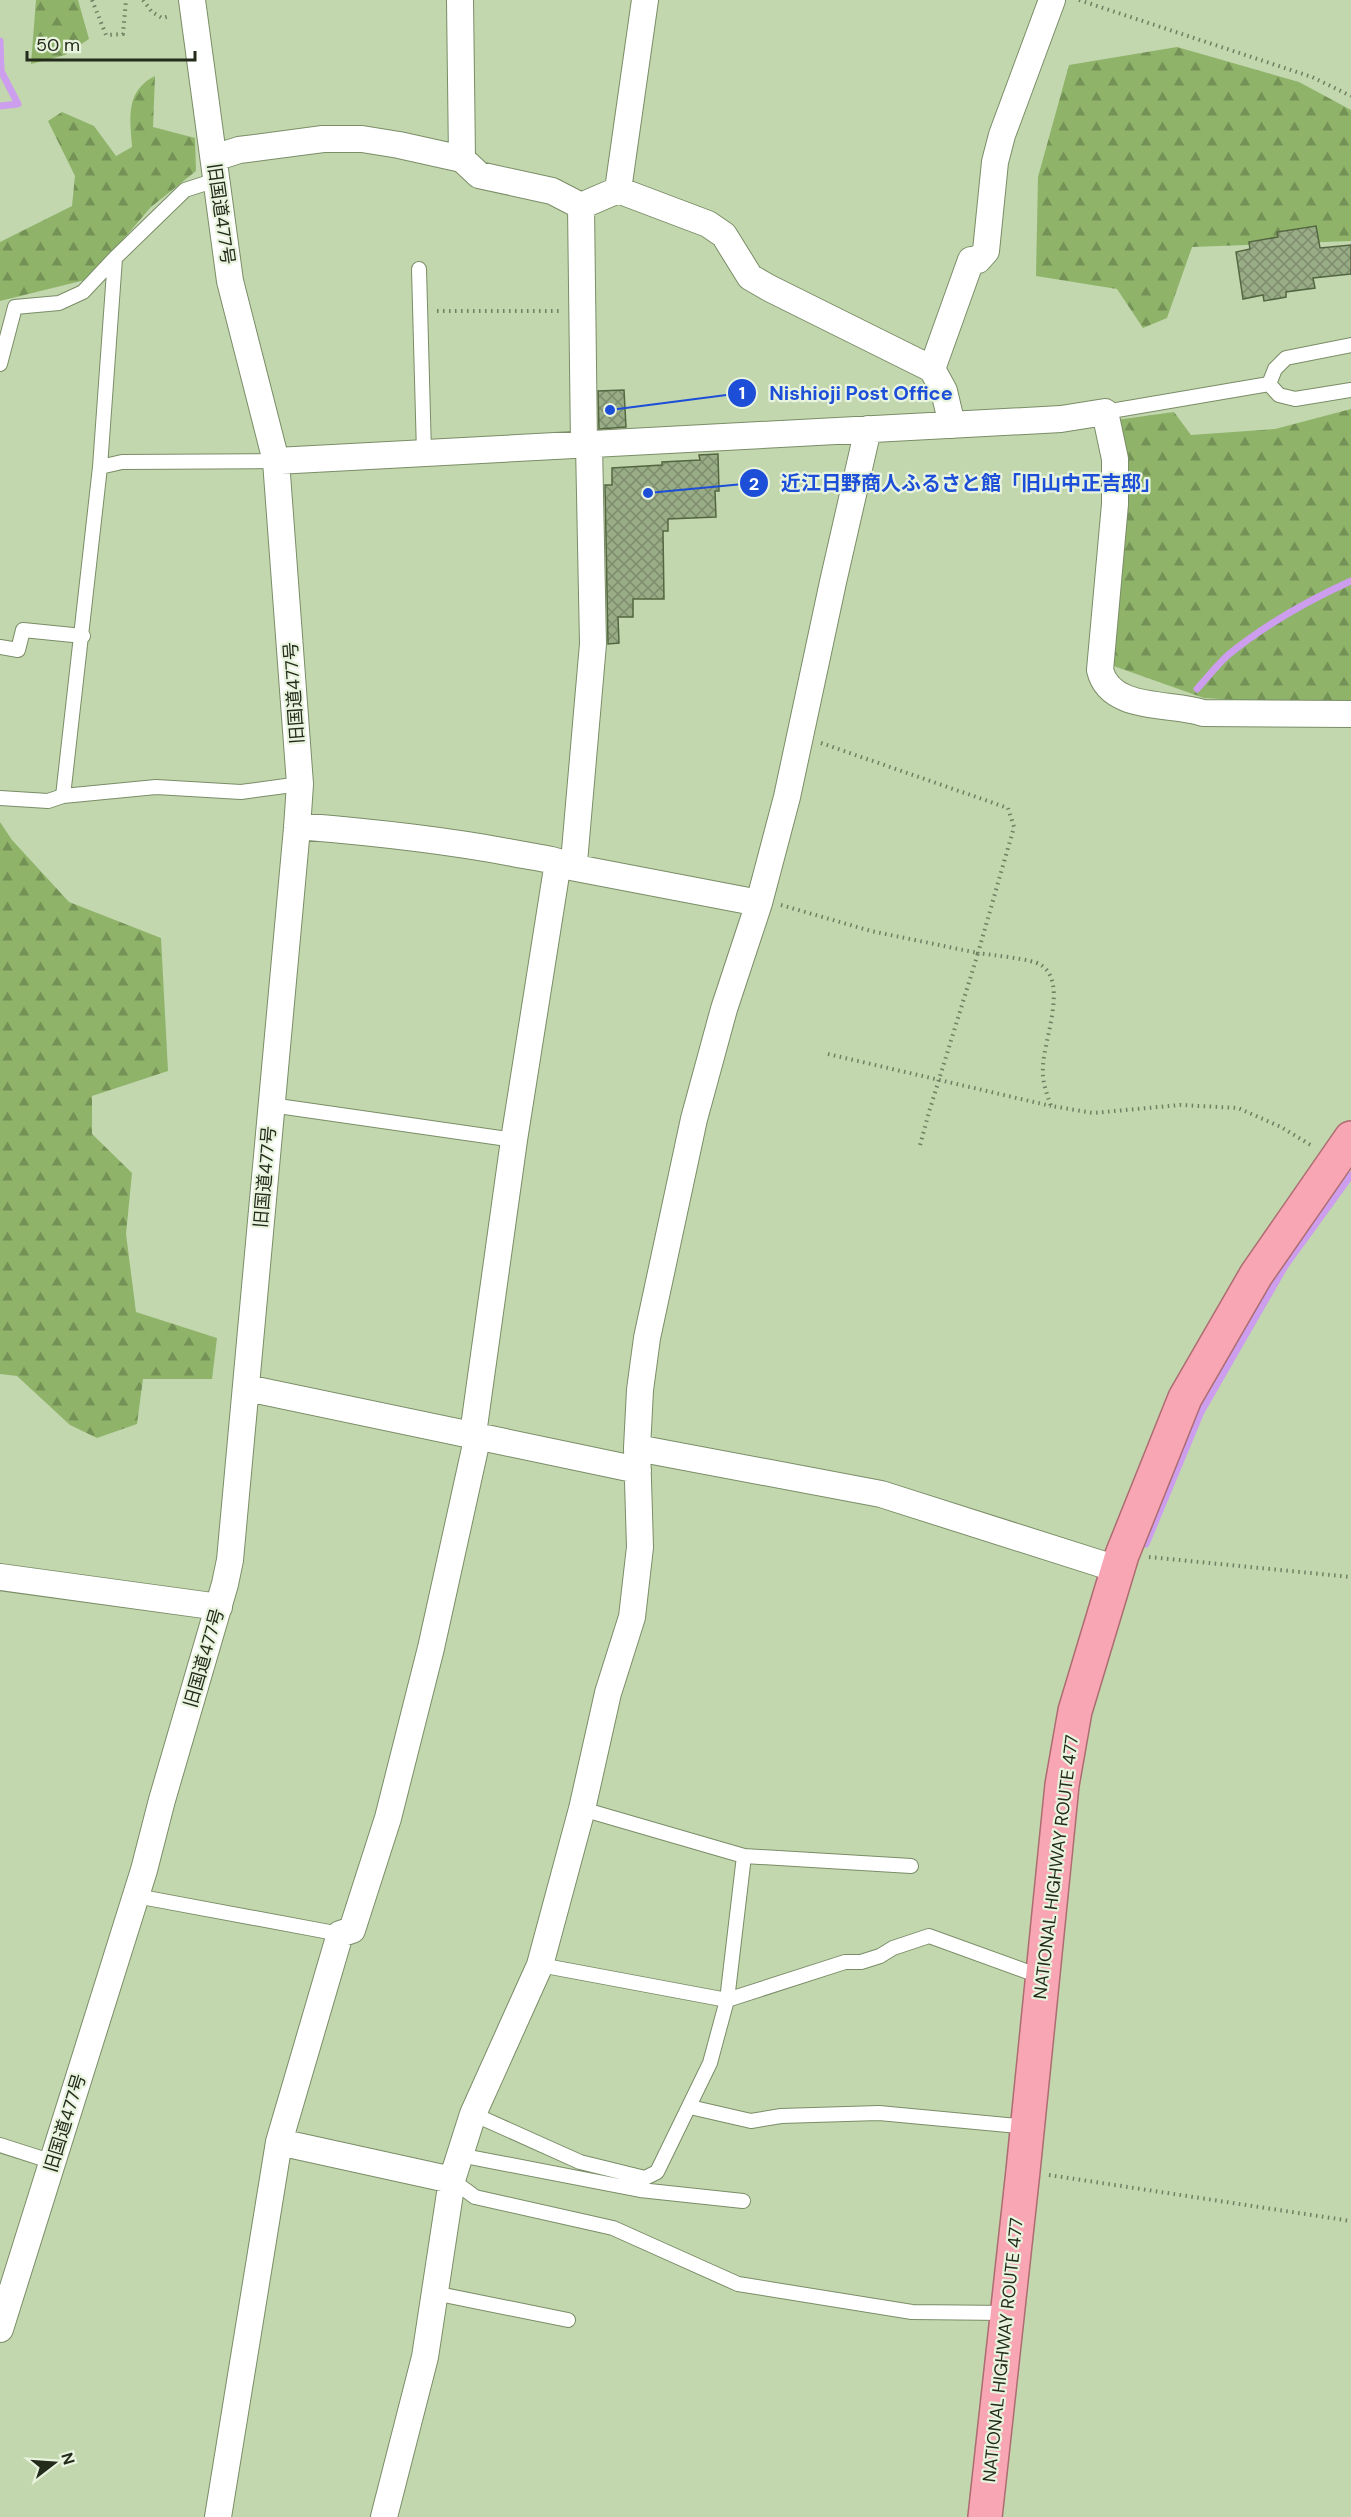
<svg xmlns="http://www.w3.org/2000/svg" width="1351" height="2517" viewBox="0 0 1351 2517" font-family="'DM Sans','Noto Sans JP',sans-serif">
	<defs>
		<pattern id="forest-firs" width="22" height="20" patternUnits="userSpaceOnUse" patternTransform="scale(1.5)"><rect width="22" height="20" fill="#8eb369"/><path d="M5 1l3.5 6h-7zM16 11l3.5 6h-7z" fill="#749256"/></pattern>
		<pattern id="building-cross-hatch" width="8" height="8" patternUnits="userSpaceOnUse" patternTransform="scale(1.5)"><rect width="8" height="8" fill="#98ac85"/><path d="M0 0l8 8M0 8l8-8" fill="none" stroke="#7c8c6c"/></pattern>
	</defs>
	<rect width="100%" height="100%" fill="#c2d7ae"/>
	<path fill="url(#forest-firs)" d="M36 0H78L89 39 65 55 31 64Z
		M1177 47 1299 82 1351 110V241L1192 247 1167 318 1143 328 1117 289 1036 276 1038 177 1069 65Z
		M155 76 153 127 195 138 196 171 151 207 89 279 0 301V242L72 206 75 176 48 121 62 112 94 126 116 156 132 147C130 119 125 91 155 76Z
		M1351 409V707L1204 698 1108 664 1116 420 1174 412 1191 435 1275 429Z
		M0 822 12 840 69 902 161 938 168 1071 92 1096V1134L132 1173 126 1234 136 1312 217 1338 212 1379H143L137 1424 97 1438 70 1425 17 1376 0 1374Z"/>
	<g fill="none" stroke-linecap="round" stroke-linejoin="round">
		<path stroke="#cc9eed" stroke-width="7" d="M0 41 1 71 18 104 0 106
			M1197 689C1207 678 1217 665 1228 655 1266 624 1307 601 1351 581
			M1146 1544 1201 1412 1285 1266 1351 1175"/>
	</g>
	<path fill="url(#building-cross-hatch)" stroke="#546742" stroke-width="1.5" d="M1316 226 1320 248 1351 245V274L1313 278 1315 288 1286 292V297L1264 301 1263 295 1243 299 1236 252 1250 249 1249 242 1278 237 1277 232Z
		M624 390 626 427 599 429 598 391Z
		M718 454 719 491H715L716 517 668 519V531H663L664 599H633V617H618L619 643 608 644 605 485H612V468L662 465V462L700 460 699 455Z"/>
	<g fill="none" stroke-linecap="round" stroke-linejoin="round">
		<defs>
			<path id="service" d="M216 180 185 190 115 258 100 467 63 796 156 787 241 792 300 784
				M419 269 424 453
				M0 364 15 307 59 303 83 292 115 258
				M1269 384 1275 369 1286 358 1351 345
				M1269 384 1279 395 1295 399 1351 390
				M1105 412 1269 384
				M100 467 122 462 276 461
				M0 647 18 650 23 630 83 636
				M0 798 48 801 63 796
				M271 1105 514 1140
				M582 1809 744 1856 911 1866
				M136 1896 340 1934
				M540 1965 727 2000 845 1962H861L880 1956 893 1948 929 1936 1042 1977
				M690 2107 751 2121 781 2116 879 2113 1028 2127
				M473 2114 580 2162 645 2178 657 2172 710 2063 727 2000 744 1856
				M0 2145 53 2162
				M459 2155 640 2190 743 2201
				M452 2180 475 2197 613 2228 738 2284 912 2312 1006 2313
				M434 2293 568 2320"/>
			<path id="minor" d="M460 0 462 159
				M214 158 239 150 323 139H362L399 145 462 159 479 175 552 191 581 206
				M618 190 645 0
				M581 206 618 190 708 224 724 235 750 277 769 288 932 369 944 391 952 425
				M581 206 584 444
				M932 369 971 260H978L986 251 995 162 1002 135 1052 0
				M276 461 1061 419 1105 412 1115 459V504L1100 670C1110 712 1172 702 1203 713L1351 714
				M297 826C371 832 440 839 513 853 531 857 554 858 571 867L759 903
				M564 863 574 862 593 644 589 444
				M247 1388 638 1470
				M473 1434 514 1140 558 862
				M637 1448 881 1494 1117 1569
				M0 1577 219 1607
				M279 2142 452 2180
				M0 2329 144 1870 162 1800 225 1584 230 1560 297 828 300 784 276 461 230 281 192 0
				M218 2517 279 2142 340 1934 352 1930 388 1818 431 1648 478 1435
				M384 2517 425 2357 452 2180 473 2114 540 1965 582 1809 608 1693 632 1617 640 1547 637 1448 640 1390 647 1338 694 1119 724 1009 759 903 787 797 833 582 868 429"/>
			<path id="trunk" d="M985 2517 1023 2171 1062 1785 1075 1711 1122 1555 1185 1398 1256 1275 1351 1138"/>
		</defs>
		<use href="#service" stroke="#7a8d67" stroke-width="16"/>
		<use href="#minor" stroke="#7a8d67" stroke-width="28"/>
		<use href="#trunk" stroke="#ad6c71" stroke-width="36"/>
		<path stroke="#707f62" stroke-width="4" stroke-dasharray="1.5 4.5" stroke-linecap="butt" d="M92 0 106 35 123 34 126 0
			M143 0 152 12 162 18 170 16
			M1079 0 1312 77 1351 96
			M437 311H561
			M821 743 1008 808 1014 827 978 953C991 955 1033 959 1041 965 1068 982 1044 1040 1043 1066 1042 1081 1046 1092 1051 1106L1093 1113 1180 1105 1238 1108 1281 1127 1314 1147
			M781 905 871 931 978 953 929 1112 919 1149
			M828 1054 1051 1106
			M1149 1557 1351 1577
			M1049 2175 1351 2221"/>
		<use href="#service" stroke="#fff" stroke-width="14"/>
		<use href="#minor" stroke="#fff" stroke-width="26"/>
		<use href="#trunk" stroke="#f8a6b3" stroke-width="33"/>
	</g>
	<g text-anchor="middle" stroke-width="4.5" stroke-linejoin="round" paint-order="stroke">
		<g font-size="18" fill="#232b1b" stroke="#e9f4df">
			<text transform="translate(221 214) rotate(82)" y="6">旧国道477号</text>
			<text transform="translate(294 693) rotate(-94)" y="6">旧国道477号</text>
			<text transform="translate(265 1177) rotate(-85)" y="6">旧国道477号</text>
			<text transform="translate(204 1658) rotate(-74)" y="6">旧国道477号</text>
			<text transform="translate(1056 1867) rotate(-83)" y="6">NATIONAL HIGHWAY ROUTE 477</text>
			<text transform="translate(65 2123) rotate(-73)" y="6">旧国道477号</text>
			<text transform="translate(1003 2350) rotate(-84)" y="6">NATIONAL HIGHWAY ROUTE 477</text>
		</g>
	</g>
	<path fill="none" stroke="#1d4ed8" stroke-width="2" d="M610 410L742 393M648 493L754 483"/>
	<g fill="#1d4ed8" stroke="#e9f4df" stroke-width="2">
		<circle cx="610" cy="410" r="6"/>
		<circle cx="648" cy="493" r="6"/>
		<circle cx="742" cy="393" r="15"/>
		<circle cx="754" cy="483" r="15"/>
	</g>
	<g font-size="18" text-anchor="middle" font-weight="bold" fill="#fff">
		<text x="742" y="399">1</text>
		<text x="754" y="490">2</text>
	</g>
	<g font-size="20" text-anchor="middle" font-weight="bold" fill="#1d4ed8" stroke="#e9f4df" stroke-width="4.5" stroke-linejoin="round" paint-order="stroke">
		<text x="861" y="400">Nishioji Post Office</text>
		<text x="971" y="490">近江日野商人ふるさと館「旧山中正吉邸」</text>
	</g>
	<g transform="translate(54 2463) rotate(73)" stroke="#e9f4df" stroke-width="4.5" paint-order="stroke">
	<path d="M0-4.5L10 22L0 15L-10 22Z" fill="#232b1b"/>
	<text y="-9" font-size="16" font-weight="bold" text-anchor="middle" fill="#232b1b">N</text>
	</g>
	<path d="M27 51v9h168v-9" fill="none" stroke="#232b1b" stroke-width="3"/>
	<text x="36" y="51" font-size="18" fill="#232b1b" stroke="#e9f4df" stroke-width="4.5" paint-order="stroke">50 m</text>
</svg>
